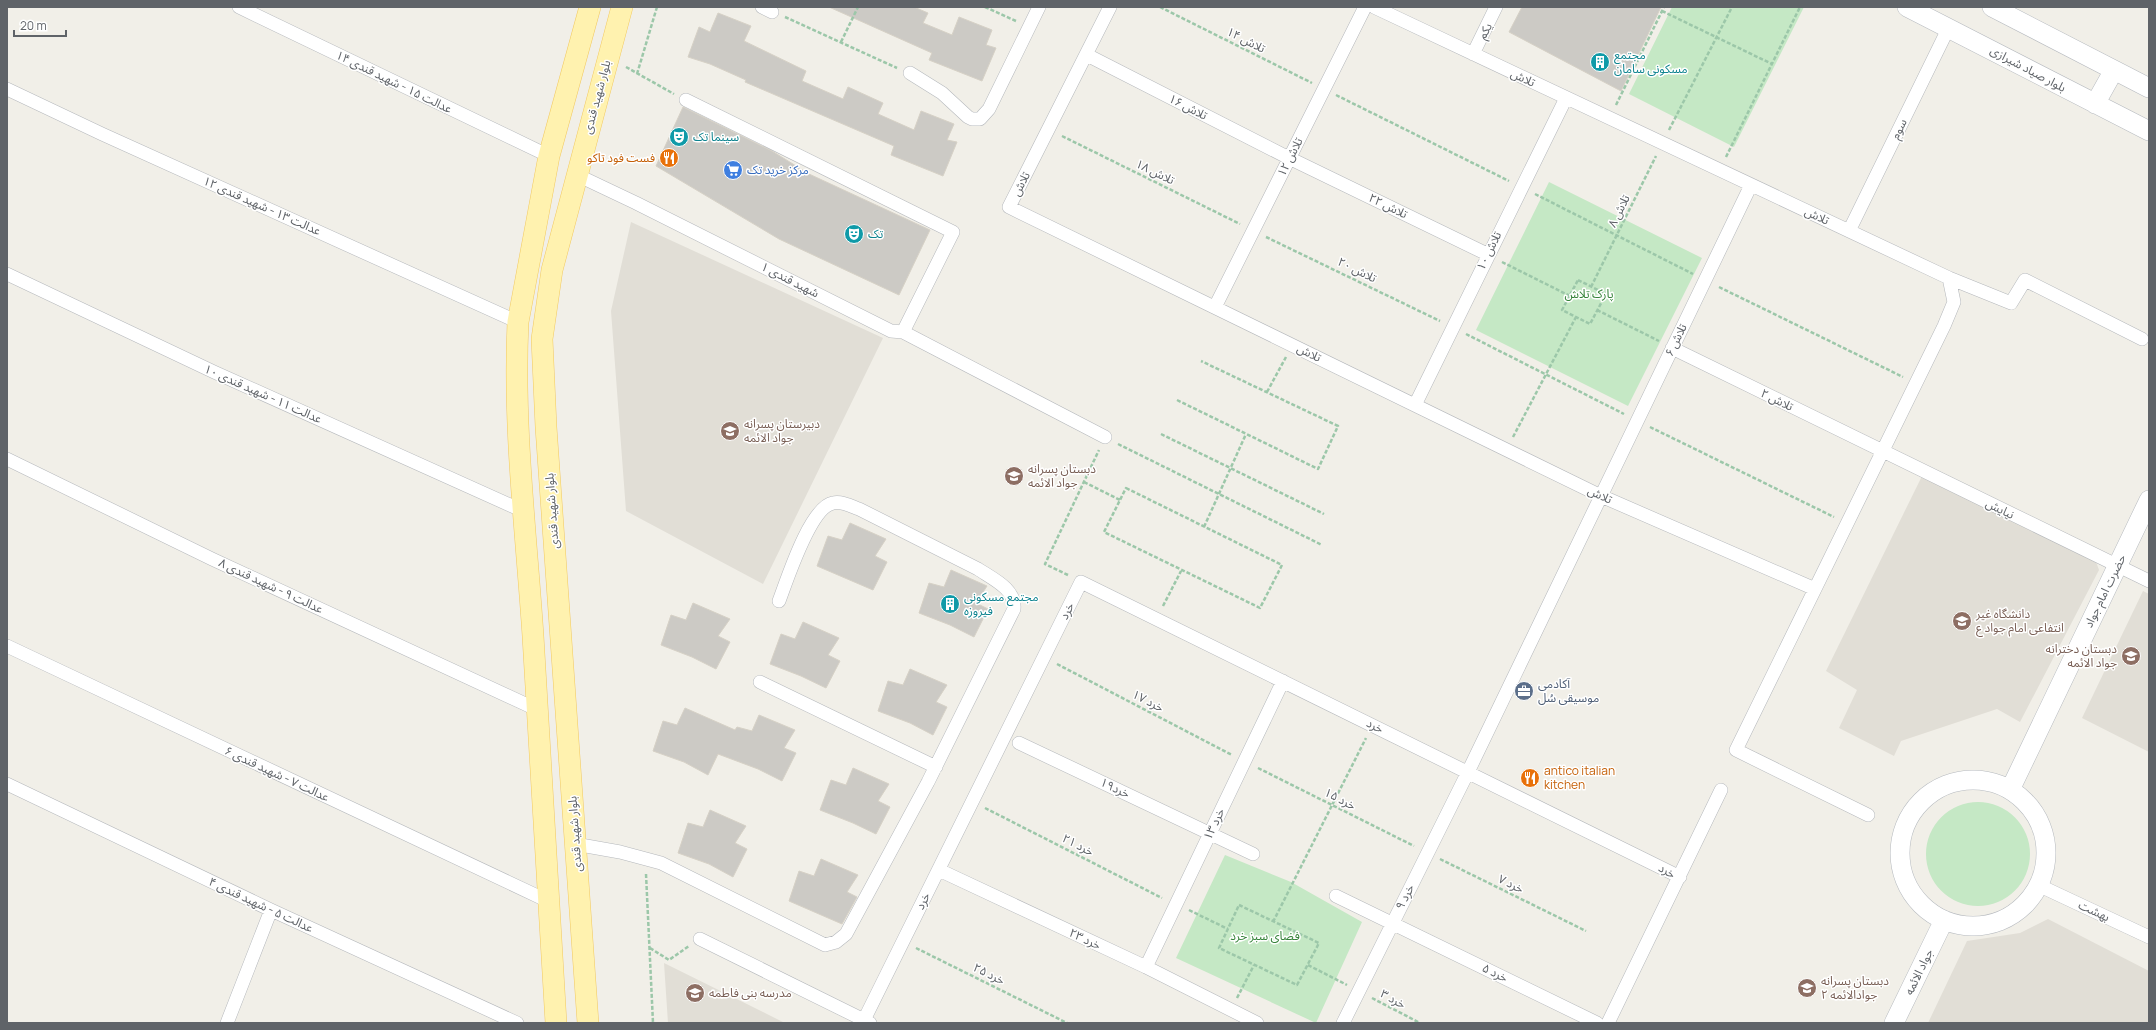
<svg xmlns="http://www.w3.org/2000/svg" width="2156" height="1030" viewBox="0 0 2156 1030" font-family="Manrope,'Noto Sans Arabic',sans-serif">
	<rect width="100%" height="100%" fill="#f1efe8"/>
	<path fill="#e1ded6" d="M631 222 883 338 763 584 626 511 611 311Z
		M1924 472 2095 559 2099 570 2020 722 1997 709 1901 741 1894 756 1839 728 1857 690 1826 671Z
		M2143 591 2149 594V752L2082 718Z
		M2048 919 2149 971V1023H1928L1967 941 2020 933Z
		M664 963 785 1023H668Z"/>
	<path fill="#c5e8c5" d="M1672 7H1804L1734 147 1629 94Z
		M1549 182 1702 258 1628 406 1476 330Z
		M1926 854a52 52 0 1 1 104 0a52 52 0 1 1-104 0Z
		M1225 855 1291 882 1362 922 1316 1023 1176 958Z"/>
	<path fill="#cccac5" stroke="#d6d1c6" d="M829 7H914L928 13 923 23 952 35 959 17 992 30 986 45 996 48 982 81 929 60 932 53Z
		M1522 7H1661L1621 91 1509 32Z
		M718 13 751 26 744 41 806 71 802 81 843 99 848 87 883 103 878 114 914 130 921 111 954 124 947 140 957 142 943 176 891 155 894 146 745 82 746 80 710 64 688 57 699 27 710 32Z
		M683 107 772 151 809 174 930 230 899 295 779 239 656 166Z
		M850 523 886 539 875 556 887 562 873 590 817 566 828 536 842 540Z
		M951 570 987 586 976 603 988 609 974 637 950 625 919 613 929 583 944 587Z
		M693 603 730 619 718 636 730 642 716 669 692 657 661 645 671 615 686 620Z
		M803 622 839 638 828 655 840 661 826 688 801 676 770 664 781 634 795 639Z
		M910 669 947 685 936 702 947 707 933 735 910 723 878 711 888 681 903 685Z
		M685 708 735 730 737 727 752 731 759 715 795 730 784 748 796 753 782 781 758 769 718 754 708 775 684 762 653 751 663 721 677 725Z
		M853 768 889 784 878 801 890 807 876 834 853 823 820 810 831 780 846 785Z
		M710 810 746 826 735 843 747 849 733 877 709 864 678 853 688 823 703 827Z
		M821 859 858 875 847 892 857 897 842 924 789 901 799 871 814 876Z"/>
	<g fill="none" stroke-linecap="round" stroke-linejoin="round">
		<defs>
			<path id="street" d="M239 7 549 156
				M762 7 772 12
				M1110 7 1009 207 1601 496 1815 589
				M1374 7 1949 278 1954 302 1944 326 1736 750 1868 815
				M1473 54 1496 7
				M1087 55 1289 158 1487 254
				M910 73 942 93 968 117 972 119H980L989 109 1039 7
				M7 89 102 134 518 322
				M577 175 636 203 891 331 903 332 953 232 686 100
				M1849 231 1949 27
				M7 274 214 372 521 510
				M1949 278 2011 303 2025 280 2142 339
				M1215 307 1365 7
				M903 332 1105 437
				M1672 348 2149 581
				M1415 405 1566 98
				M7 459 212 559 536 709
				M7 646 548 901
				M760 682 936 767
				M1019 743 1253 854
				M7 784 271 910 517 1023
				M575 844 620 852 661 863 825 945 836 942 846 934 928 782 1014 609C1016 589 993 579 978 569L859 509C851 506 841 501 833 503 810 507 787 580 779 601
				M939 870 1146 967 1257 1023
				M2038 885 2149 937
				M1336 896 1597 1023
				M700 939 870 1023
				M1146 967 1283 681
				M864 1020 1081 582 1680 877
				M227 1023 271 910
				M1343 1023 1468 772 1751 185
				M1608 1023 1721 790"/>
			<path id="secondary" d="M1907 7 2149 131
				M1992 7 2149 88
				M2095 104 2114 70
				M1900 853a73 73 0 1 1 146 0a73 73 0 1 1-146 0Z
				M2010 790 2149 500
				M1894 1023 1944 920"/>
			<path id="primary" d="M556 1023C548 894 541 765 533 636 526 531 513 427 518 322L549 156 590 7
				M588 1023 546 427 542 339 552 270 622 7"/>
		</defs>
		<use href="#street" stroke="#b5b8bc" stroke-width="14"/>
		<use href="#secondary" stroke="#b6babf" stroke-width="20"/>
		<use href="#primary" stroke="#f2c960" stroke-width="22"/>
		<path stroke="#9cc7a9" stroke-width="2.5" stroke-dasharray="4 2" stroke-linecap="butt" d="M985 7 1016 21
			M1160 7 1312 83
			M1662 11 1772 64
			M785 17 897 68
			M841 42 858 7
			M626 67 674 94
			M637 74 657 7
			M1336 95 1509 181
			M1616 105 1664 7
			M1669 130 1732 7
			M1062 136 1240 224
			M1726 157 1800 7
			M1535 194 1693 274
			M1266 237 1440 321
			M1502 262 1570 296
			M1578 280 1606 294 1590 324 1562 310Z
			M1591 287 1656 156
			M1719 287 1903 377
			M1597 310 1659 341
			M1466 334 1624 414
			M1267 392 1286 357
			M1177 400 1318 469 1338 426 1201 361
			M1650 427 1834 517
			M1161 434 1324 514
			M1513 437 1576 317
			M1118 444 1322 545
			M1084 482 1120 500
			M1126 488 1282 565 1260 608 1104 532Z
			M1204 527 1246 434
			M1068 575 1045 564 1099 450
			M1163 606 1181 571
			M1057 664 1232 755
			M1258 768 1414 846
			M985 808 1162 898
			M1440 859 1586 931
			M646 874 653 1023
			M1239 905 1319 943 1297 985 1219 948Z
			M1189 910 1228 929
			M1273 922 1366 738
			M650 948 669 960 689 946
			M916 948 1067 1023
			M1308 965 1347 985
			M1237 998 1254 965
			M1372 998 1420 1023"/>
		<use href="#street" stroke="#fff" stroke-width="13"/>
		<use href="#secondary" stroke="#fff" stroke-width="19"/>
		<use href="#primary" stroke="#fff2af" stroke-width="21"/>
	</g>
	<defs>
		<symbol id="building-disc" viewBox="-11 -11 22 22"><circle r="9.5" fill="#0f9aa8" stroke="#fff"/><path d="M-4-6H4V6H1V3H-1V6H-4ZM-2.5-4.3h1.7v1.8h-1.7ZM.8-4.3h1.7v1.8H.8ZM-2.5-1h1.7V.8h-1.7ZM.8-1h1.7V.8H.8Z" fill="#fff"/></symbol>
		<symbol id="theatre-disc" viewBox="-11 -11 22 22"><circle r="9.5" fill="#0f9aa8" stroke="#fff"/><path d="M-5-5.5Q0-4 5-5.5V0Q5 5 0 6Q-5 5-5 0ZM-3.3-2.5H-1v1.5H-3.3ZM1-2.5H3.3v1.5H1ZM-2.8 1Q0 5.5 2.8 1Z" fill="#fff"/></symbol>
		<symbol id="restaurant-disc" viewBox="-11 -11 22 22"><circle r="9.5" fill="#e8710a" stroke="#fff"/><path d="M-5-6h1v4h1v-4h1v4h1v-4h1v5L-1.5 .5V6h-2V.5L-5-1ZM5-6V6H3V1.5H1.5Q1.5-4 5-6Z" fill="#fff"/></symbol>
		<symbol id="supermarket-disc" viewBox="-11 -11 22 22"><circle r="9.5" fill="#3f7fe0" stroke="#fff"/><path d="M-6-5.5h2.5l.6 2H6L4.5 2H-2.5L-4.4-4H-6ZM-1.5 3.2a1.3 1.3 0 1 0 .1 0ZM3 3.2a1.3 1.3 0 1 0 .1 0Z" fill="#fff"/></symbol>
		<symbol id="school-disc" viewBox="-11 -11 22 22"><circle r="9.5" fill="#8d6e63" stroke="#fff"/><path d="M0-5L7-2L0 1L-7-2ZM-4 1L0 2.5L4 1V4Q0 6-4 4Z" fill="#fff"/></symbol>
		<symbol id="university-disc" viewBox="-11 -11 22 22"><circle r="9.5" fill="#8d6e63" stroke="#fff"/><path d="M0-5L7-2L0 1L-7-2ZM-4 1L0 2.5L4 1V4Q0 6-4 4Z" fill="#fff"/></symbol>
		<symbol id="office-disc" viewBox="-11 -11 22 22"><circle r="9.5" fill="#5c6f8a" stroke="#fff"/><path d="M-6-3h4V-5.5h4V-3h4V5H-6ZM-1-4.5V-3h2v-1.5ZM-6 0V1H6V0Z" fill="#fff"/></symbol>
	</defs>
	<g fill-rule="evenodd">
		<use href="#building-disc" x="1589" y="51" width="22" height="22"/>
		<use href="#theatre-disc" x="668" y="126" width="22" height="22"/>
		<use href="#restaurant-disc" x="658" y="147" width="22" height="22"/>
		<use href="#supermarket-disc" x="722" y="159" width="22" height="22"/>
		<use href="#theatre-disc" x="843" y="223" width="22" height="22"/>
		<use href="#school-disc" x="719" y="420" width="22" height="22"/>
		<use href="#school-disc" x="1003" y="465" width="22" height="22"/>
		<use href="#building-disc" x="939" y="593" width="22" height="22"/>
		<use href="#university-disc" x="1951" y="610" width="22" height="22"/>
		<use href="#school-disc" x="2120" y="645" width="22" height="22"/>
		<use href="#office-disc" x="1513" y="680" width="22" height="22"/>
		<use href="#restaurant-disc" x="1519" y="767" width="22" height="22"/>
		<use href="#school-disc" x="1796" y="977" width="22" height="22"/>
		<use href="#school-disc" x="684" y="982" width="22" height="22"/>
	</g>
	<g text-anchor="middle" stroke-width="3" stroke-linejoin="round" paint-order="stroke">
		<g font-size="12" fill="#5f6368" stroke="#fff">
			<text transform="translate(1485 31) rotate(-63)" y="4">یکم</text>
			<text transform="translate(1246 40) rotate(27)" y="4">تلاش ۱۴</text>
			<text transform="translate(2028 69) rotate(28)" y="4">بلوار صیاد شیرازی</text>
			<text transform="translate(1523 78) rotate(25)" y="4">تلاش</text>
			<text transform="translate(394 82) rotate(26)" y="4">عدالت ۱۵ - شهید قندی ۱۴</text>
			<text transform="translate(597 97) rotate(-75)" y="4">بلوار شهید قندی</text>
			<text transform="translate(1188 107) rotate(27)" y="4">تلاش ۱۶</text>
			<text transform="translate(1899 129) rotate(-64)" y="4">سوم</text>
			<text transform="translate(1290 157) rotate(-63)" y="4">تلاش ۱۲</text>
			<text transform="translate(1155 172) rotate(26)" y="4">تلاش ۱۸</text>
			<text transform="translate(1021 184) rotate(-63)" y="4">تلاش</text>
			<text transform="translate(262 206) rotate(24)" y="4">عدالت ۱۳ - شهید قندی ۱۲</text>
			<text transform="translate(1388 206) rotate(26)" y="4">تلاش ۲۲</text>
			<text transform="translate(1619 211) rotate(-64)" y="4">تلاش ۸</text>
			<text transform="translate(1817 216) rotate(25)" y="4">تلاش</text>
			<text transform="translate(1489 251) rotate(-64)" y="4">تلاش ۱۰</text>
			<text transform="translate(1357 270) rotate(26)" y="4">تلاش ۲۰</text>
			<text transform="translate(790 280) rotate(27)" y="4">شهيد قندی ۱</text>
			<text transform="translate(1676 340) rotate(-64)" y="4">تلاش ۶</text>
			<text transform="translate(1309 353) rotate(26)" y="4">تلاش</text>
			<text transform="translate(263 394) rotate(24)" y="4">عدالت ۱۱ - شهید قندی ۱۰</text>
			<text transform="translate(1777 400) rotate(26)" y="4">تلاش ۲</text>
			<text transform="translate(1600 495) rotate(25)" y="4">تلاش</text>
			<text transform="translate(2000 509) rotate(26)" y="4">نیایش</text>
			<text transform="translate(552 511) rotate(-94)" y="4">بلوار شهید قندی</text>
			<text transform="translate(271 586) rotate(25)" y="4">عدالت ۹ - شهید قندی ۸</text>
			<text transform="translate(2105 591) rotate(-64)" y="4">حضرت امام جواد</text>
			<text transform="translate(1067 611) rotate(-64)" y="4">خرد</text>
			<text transform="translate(1148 701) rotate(27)" y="4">خرد ۱۷</text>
			<text transform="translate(1375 726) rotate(26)" y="4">خرد</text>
			<text transform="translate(277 774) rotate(25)" y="4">عدالت ۷ - شهید قندی ۶</text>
			<text transform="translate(1115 788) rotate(25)" y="4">خرد۱۹</text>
			<text transform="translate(1340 799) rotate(27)" y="4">خرد ۱۵</text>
			<text transform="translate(1214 824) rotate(-65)" y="4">خرد ۱۳</text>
			<text transform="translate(575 834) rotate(-94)" y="4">بلوار شهید قندی</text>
			<text transform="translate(1078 845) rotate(27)" y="4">خرد ۲۱</text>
			<text transform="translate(1667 871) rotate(30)" y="4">خرد</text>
			<text transform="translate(1511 884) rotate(26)" y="4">خرد ۷</text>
			<text transform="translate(1405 897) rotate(-63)" y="4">خرد ۹</text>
			<text transform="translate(923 901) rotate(-64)" y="4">خرد</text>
			<text transform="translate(261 905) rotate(25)" y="4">عدالت ۵ - شهید قندی ۴</text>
			<text transform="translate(2094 911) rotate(25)" y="4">بهشت</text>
			<text transform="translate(1085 939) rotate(25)" y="4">خرد ۲۳</text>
			<text transform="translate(1919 972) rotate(-64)" y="4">جواد الائمه</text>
			<text transform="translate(1495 973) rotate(26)" y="4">خرد ۵</text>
			<text transform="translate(989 974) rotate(26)" y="4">خرد ۲۵</text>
			<text transform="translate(1393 999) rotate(28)" y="4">خرد ۳</text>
		</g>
		<g font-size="12" fill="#0d838f" stroke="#fff" text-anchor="start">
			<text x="1614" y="59">مجتمع<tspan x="1614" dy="14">مسکونی سامان</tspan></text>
			<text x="693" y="141">سینما تک</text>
			<text x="868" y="238">تک</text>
			<text x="964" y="601">مجتمع مسکونی<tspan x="964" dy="14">فیروزه</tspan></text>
		</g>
		<g font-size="12" fill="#c56008" stroke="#fff" text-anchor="end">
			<text x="655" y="162">فست فود تاکو</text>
			<text x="1544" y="775" text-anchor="start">antico italian<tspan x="1544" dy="14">kitchen</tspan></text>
		</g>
		<g font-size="12" fill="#366cbe" stroke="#fff" text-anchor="start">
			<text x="747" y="174">مرکز خرید تک</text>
		</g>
		<g font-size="12" fill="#348238" stroke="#fff">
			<text x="1589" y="298">پارک تلاش</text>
			<text x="1265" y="940">فضای سبز خرد</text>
		</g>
		<g font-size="12" fill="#785e54" stroke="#fff" text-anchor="start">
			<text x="744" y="428">دبیرستان پسرانه<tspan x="744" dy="14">جواد الائمه</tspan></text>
			<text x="1028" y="473">دبستان پسرانه<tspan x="1028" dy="14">جواد الائمه</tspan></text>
			<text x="1976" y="618">دانشگاه غیر<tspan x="1976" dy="14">انتفاعی امام جواد ع</tspan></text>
			<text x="2117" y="653" text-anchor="end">دبستان دخترانه<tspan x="2117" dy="14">جواد الائمه</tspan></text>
			<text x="1821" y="985">دبستان پسرانه<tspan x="1821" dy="14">جوادالائمه ۲</tspan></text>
			<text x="709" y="997">مدرسه بنی فاطمه</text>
		</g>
		<g font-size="12" fill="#4e5e75" stroke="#fff" text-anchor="start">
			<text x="1538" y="688">آکادمی<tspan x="1538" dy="14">موسیقی سُل</tspan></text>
		</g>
	</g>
	<rect width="2156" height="1030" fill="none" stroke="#5f6368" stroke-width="16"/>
	<path d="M14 30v6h52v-6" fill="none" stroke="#5f6368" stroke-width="2"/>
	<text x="20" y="30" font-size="12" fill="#5f6368" stroke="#ffffff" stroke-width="3" paint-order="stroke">20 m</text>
</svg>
